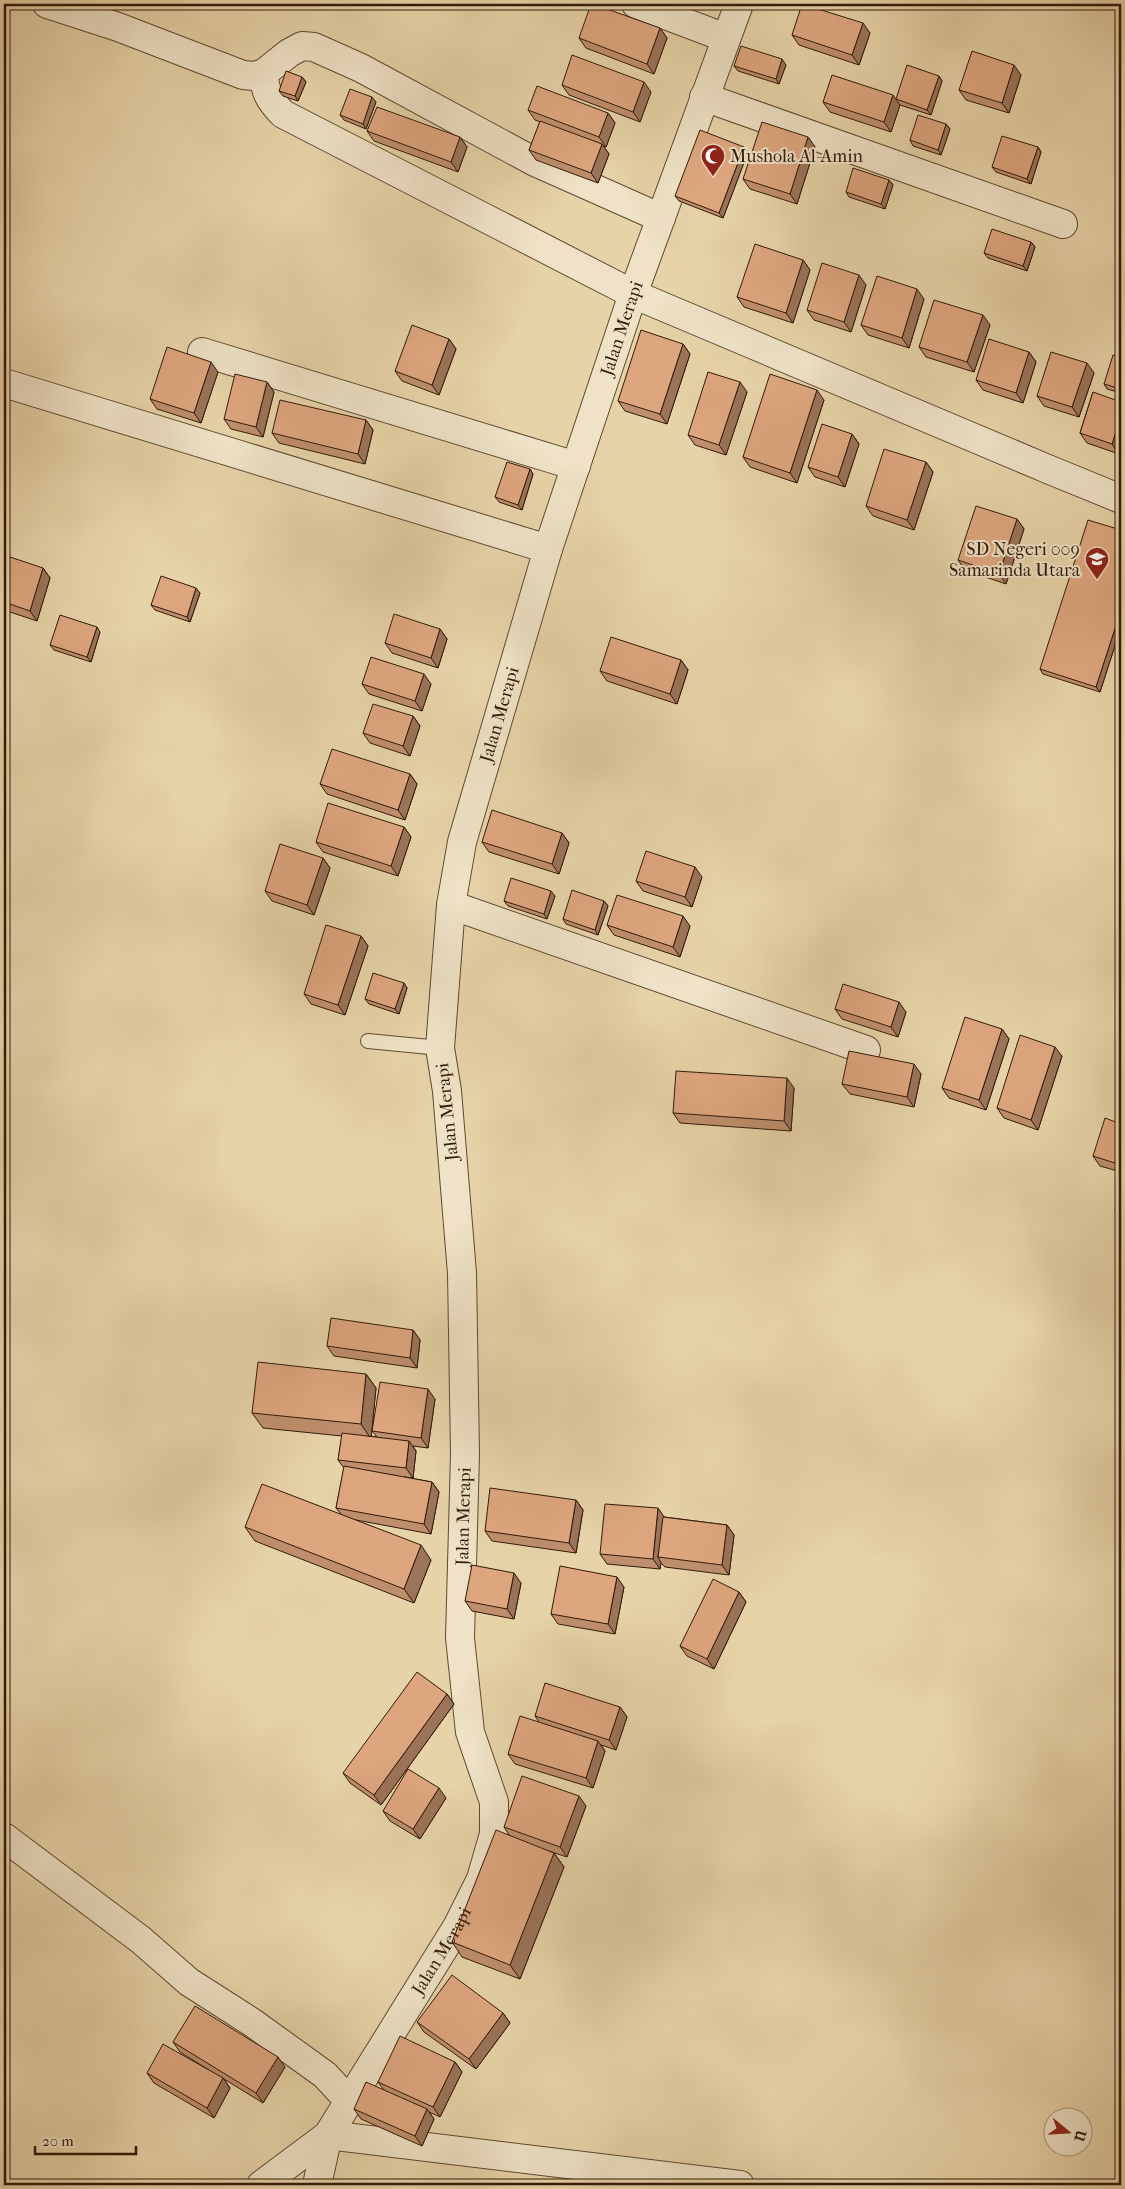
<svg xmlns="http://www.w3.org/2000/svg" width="1125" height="2189" viewBox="0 0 1125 2189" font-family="'IM FELL French Canon',serif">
	<rect width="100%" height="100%" fill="#e7d3a8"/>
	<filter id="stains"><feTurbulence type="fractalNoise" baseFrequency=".004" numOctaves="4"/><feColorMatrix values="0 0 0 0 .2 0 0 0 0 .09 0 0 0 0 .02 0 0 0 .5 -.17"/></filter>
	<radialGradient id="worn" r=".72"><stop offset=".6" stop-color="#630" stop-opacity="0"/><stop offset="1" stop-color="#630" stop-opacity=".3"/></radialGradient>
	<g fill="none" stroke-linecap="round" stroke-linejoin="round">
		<defs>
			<path id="lane" d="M368 1041 440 1048"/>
			<g id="street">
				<path d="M47 4 118 27 243 75 255 76 264 73 289 53 302 46 314 47 361 68 535 162 661 218"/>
				<path d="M636 4 726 38"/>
				<path d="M264 73C264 91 270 101 283 114L633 294 1050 470 1121 499"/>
				<path d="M704 97 1063 224"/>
				<path d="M202 352 576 466"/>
				<path d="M4 383 548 549"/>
				<path d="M451 905 866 1050"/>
				<path d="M4 1837 141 1940 189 1982 253 2023 325 2075 350 2102"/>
				<path d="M328 2135 740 2185"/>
				<path id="s1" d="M261 2185 328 2135 457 1927 481 1879 494 1834V1802L470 1732 460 1638 465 1454 462 1273 447 1091 440 1048 451 905 462 842 548 549 633 294 739 4"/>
				<path d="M317 2185 328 2135"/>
			</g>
		</defs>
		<use href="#lane" stroke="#5f4830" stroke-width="16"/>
		<use href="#street" stroke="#5f4830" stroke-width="30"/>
		<use href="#lane" stroke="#efe2c6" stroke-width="14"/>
		<use href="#street" stroke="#efe2c6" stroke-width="28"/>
	</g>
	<path fill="#bf8f6d" stroke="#321a08" d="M847 4H865L864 9Z
		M660 28 667 38 654 74 586 48 579 38Z
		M870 33 859 65 799 45 792 35Z
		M786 65 779 84 738 71 734 66Z
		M1021 75 1009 113 966 100 959 90Z
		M939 76 942 81 931 115 900 105 891 132 830 112 823 102 896 99Z
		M302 77 306 82 298 101 283 96 279 91Z
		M562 85 651 92 640 122 569 95Z
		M376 102 366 129 344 120 340 115Z
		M528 110 608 113 615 123 606 147 603 146 609 154 598 183 536 160 529 150 540 122 535 120Z
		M946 124 950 129 941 155 913 146 910 140Z
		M367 131 460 137 467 147 458 172 374 141Z
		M808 137 815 147 797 204 750 189 743 179Z
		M744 147 748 152 723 218 679 201 675 196Z
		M1038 147 1041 152 1031 184 996 172 992 167Z
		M889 180 893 185 885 209 849 197 846 192Z
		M1031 242 1035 247 1027 271 988 258 984 253Z
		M803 260 810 270 793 323 744 307 737 297Z
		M866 285 851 332 814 320 807 310Z
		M924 299 909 348 868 335 861 325Z
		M990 325 974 372 926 357 919 347Z
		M449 339 456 349 439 395 402 381 395 371Z
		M683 344 690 354 667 424 625 411 618 401Z
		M1029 352 1036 362 1023 403 983 390 976 380Z
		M1121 358V393L1107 389 1104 384Z
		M218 372 201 423 157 409 150 399Z
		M1094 373 1079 417 1044 406 1037 396Z
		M267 382 274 392 263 437 231 429 224 419Z
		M747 392 726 455 695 445 688 435Z
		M1093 392 1119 454 1087 443 1080 433Z
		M824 400 797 483 750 467 743 457Z
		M366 420 373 430 365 464 279 443 272 433Z
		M852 434 859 444 845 487 815 477 808 467Z
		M926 462 933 472 914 530 873 516 866 506Z
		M530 469 533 474 522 510 499 502 495 497Z
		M1017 519 1024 529 1006 584 965 570 958 560Z
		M1121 530V627L1100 692 1043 674 1040 669Z
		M43 568 50 578 37 621 4 610V575Z
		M200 593 190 622 155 610 151 605Z
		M440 629 447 639 438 668 392 653 385 643Z
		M100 632 91 662 54 650 50 645Z
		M681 660 688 670 677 704 607 681 600 671Z
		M362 684H431L422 711 369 694Z
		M413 716 420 726 410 756 370 743 363 733Z
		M410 774 417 784 405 820 327 794 320 784Z
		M404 827 411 837 398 876 323 852 316 842Z
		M562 833 569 843 559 874 489 852 482 842Z
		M323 858 330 868 314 915 272 901 265 891Z
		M702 877 692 907 643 891 636 881Z
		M555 896 547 919 508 906 504 901Z
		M604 901 608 906 598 935 566 924 563 919Z
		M607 925 690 926 680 957 614 935Z
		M361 936 368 946 345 1015 311 1004 304 994Z
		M404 983 407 988 399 1014 369 1004 365 999Z
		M835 1009 906 1012 898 1037 842 1019Z
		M1002 1029 1009 1039 986 1110 949 1098 942 1088Z
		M1062 1056 1038 1130 1004 1118 997 1108Z
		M921 1074 914 1107 850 1094 842 1084Z
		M794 1088 791 1131 680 1123 673 1113Z
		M1121 1124V1172L1100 1166 1093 1156Z
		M1121 1190V1220L1115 1210Z
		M413 1330 420 1340 417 1368 334 1356 327 1346Z
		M366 1374 376 1388 371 1436 377 1437 372 1431 435 1399 428 1448 413 1446 416 1451 413 1478 404 1477 432 1482 439 1492 431 1534 356 1520 431 1560 414 1603 255 1541 245 1527 341 1514 336 1508 344 1468 338 1460 342 1436 263 1428 252 1413Z
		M576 1500 583 1510 576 1553 492 1541 485 1531Z
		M664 1517 727 1525 734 1535 729 1575 665 1567 661 1563 660 1569 607 1564 600 1554Z
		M521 1583 514 1619 472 1611 465 1601Z
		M624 1587 615 1634 558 1624 551 1614Z
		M739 1592 746 1602 714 1669 687 1656 680 1646Z
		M447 1694 454 1704 381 1805 350 1783 343 1773Z
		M620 1707 627 1717 616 1750 601 1745 605 1751 593 1788 515 1764 508 1754 539 1722 535 1716Z
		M446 1798 420 1839 390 1821 383 1811Z
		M586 1806 567 1857 549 1851 554 1853 564 1867 520 1979 462 1957 452 1942 509 1835 504 1827Z
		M503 2013 510 2023 476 2069 424 2032 417 2022Z
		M173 2042 285 2067 263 2103 224 2079 230 2088 214 2118 154 2083 147 2073 209 2070 180 2052Z
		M455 2062 462 2072 440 2117 429 2112 434 2119 422 2146 361 2119 354 2109 384 2090 378 2082Z"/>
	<path fill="#9b7459" stroke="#321a08" d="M860 4H865L864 9Z
		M863 23 870 33 859 65 852 55Z
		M660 28 667 38 654 74 647 64Z
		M782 59 786 65 779 84 776 79Z
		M1014 65 1021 75 1009 113 1002 103Z
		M939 76 942 81 931 115 927 110Z
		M302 77 306 82 298 101 295 96Z
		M644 82 651 92 640 122 633 112Z
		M893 95 900 105 891 132 884 122Z
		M372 97 376 102 366 129 363 124Z
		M608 113 615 123 606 147 599 137Z
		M946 124 950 129 941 155 938 150Z
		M460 137 467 147 458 172 451 162Z
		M808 137 815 147 797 204 790 194Z
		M602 144 609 154 598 183 591 173Z
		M744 147 748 152 723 218 719 213Z
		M1038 147 1041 152 1031 184 1027 179Z
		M889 180 893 185 885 209 881 204Z
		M1031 242 1035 247 1027 271 1023 266Z
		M803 260 810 270 793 323 786 313Z
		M859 275 866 285 851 332 844 322Z
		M917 289 924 299 909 348 902 338Z
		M983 315 990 325 974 372 967 362Z
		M449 339 456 349 439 395 432 385Z
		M683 344 690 354 667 424 660 414Z
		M1029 352 1036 362 1023 403 1016 393Z
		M211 362 218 372 201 423 194 413Z
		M1087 363 1094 373 1079 417 1072 407Z
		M267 382 274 392 263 437 256 427Z
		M740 382 747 392 726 455 719 445Z
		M817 390 824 400 797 483 790 473Z
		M1121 417V448L1119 454 1112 444Z
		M366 420 373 430 365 464 358 454Z
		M852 434 859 444 845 487 838 477Z
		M926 462 933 472 914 530 907 520Z
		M530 469 533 474 522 510 518 505Z
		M1017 519 1024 529 1006 584 999 574Z
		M43 568 50 578 37 621 30 611Z
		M196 588 200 593 190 622 187 617Z
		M1121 610V627L1100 692 1096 687Z
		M97 627 100 632 91 662 87 657Z
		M440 629 447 639 438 668 431 658Z
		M681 660 688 670 677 704 670 694Z
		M424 674 431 684 422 711 415 701Z
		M413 716 420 726 410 756 403 746Z
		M410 774 417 784 405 820 398 810Z
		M404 827 411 837 398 876 391 866Z
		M562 833 569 843 559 874 552 864Z
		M323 858 330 868 314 915 307 905Z
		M695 867 702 877 692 907 685 897Z
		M551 891 555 896 547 919 544 914Z
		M604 901 608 906 598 935 595 930Z
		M683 916 690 926 680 957 673 947Z
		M361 936 368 946 345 1015 338 1005Z
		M404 983 407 988 399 1014 395 1009Z
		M899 1002 906 1012 898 1037 891 1027Z
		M1002 1029 1009 1039 986 1110 979 1100Z
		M1055 1047 1062 1056 1038 1130 1031 1120Z
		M914 1064 921 1074 914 1107 907 1097Z
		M787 1078 794 1088 791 1131 784 1121Z
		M413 1330 420 1340 417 1368 410 1358Z
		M366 1374 376 1388 371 1439 361 1424Z
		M428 1389 435 1399 428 1448 421 1438Z
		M409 1441 416 1451 413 1478 406 1468Z
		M432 1482 439 1492 431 1534 424 1524Z
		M576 1500 583 1510 576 1553 569 1543Z
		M658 1508 665 1518 658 1557 661 1563 660 1569 653 1559Z
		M727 1525 734 1535 729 1575 722 1565Z
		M421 1545 431 1560 414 1603 404 1589Z
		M514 1573 521 1583 514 1619 507 1609Z
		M617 1577 624 1587 615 1634 608 1624Z
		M739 1592 746 1602 714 1669 707 1659Z
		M447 1694 454 1704 381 1805 374 1795Z
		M620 1707 627 1717 616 1750 609 1740Z
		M598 1741 605 1751 593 1788 586 1778Z
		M439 1788 446 1798 420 1839 413 1829Z
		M579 1796 586 1806 567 1857 560 1847Z
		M554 1853 564 1867 520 1979 510 1965Z
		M503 2013 510 2023 476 2069 469 2059Z
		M278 2057 285 2067 263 2103 256 2093Z
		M455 2062 462 2072 440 2117 433 2107Z
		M223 2078 230 2088 214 2118 207 2108Z
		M427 2109 434 2119 422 2146 415 2136Z"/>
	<path fill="#dea67f" stroke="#321a08" d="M591 4H593L660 28 647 64 579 38Z
		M802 4 863 23 852 55 792 35Z
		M741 46 782 59 776 79 734 66Z
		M972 51 1014 65 1002 103 959 90Z
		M572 55 644 82 633 112 562 85Z
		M907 65 939 76 927 110 896 99Z
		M286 71 302 77 295 96 279 91Z
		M832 75 893 95 884 122 823 102Z
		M537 86 608 113 599 137 528 110Z
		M350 89 372 97 363 124 340 115Z
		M377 107 460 137 451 162 367 131Z
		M918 115 946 124 938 150 910 140Z
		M540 121 602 144 591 173 529 150Z
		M762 122 808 137 790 194 743 179Z
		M700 130 744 147 719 213 675 196Z
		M1002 136 1038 147 1027 179 992 167Z
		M853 168 889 180 881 204 846 192Z
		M992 229 1031 242 1023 266 984 253Z
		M755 244 803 260 786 313 737 297Z
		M822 263 859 275 844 322 807 310Z
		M877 276 917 289 902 338 861 325Z
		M934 300 983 315 967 362 919 347Z
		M412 325 449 339 432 385 395 371Z
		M641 330 683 344 660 414 618 401Z
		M989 339 1029 352 1016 393 976 380Z
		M167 347 211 362 194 413 150 399Z
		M1051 352 1087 363 1072 407 1037 396Z
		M1113 355 1121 358V389L1104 384Z
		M708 372 740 382 719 445 688 435Z
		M235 374 267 382 256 427 224 419Z
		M770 374 817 390 790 473 743 457Z
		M1093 392 1121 402V417L1112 444 1080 433Z
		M280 400 366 420 358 454 272 433Z
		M822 424 852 434 838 477 808 467Z
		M884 449 926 462 907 520 866 506Z
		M507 462 530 469 518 505 495 497Z
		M976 506 1017 519 999 574 958 560Z
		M1088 520 1121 530V610L1096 687 1040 669Z
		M10 557 43 568 30 611 4 602V575Z
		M161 576 196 588 187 617 151 605Z
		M394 614 440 629 431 658 385 643Z
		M60 615 97 627 87 657 50 645Z
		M611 637 681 660 670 694 600 671Z
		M371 657 424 674 415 701 362 684Z
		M373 704 413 716 403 746 363 733Z
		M332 749 410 774 398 810 320 784Z
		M328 803 404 827 391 866 316 842Z
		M492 810 562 833 552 864 482 842Z
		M280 844 323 858 307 905 265 891Z
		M646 851 695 867 685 897 636 881Z
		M511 878 551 891 544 914 504 901Z
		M572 890 604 901 595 930 563 919Z
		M617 895 683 916 673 947 607 925Z
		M326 925 361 936 338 1005 304 994Z
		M373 973 404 983 395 1009 365 999Z
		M843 984 899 1002 891 1027 835 1009Z
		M965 1017 1002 1029 979 1100 942 1088Z
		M1020 1035 1055 1047 1031 1120 997 1108Z
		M849 1051 914 1064 907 1097 842 1084Z
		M676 1071 787 1078 784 1121 673 1113Z
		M1105 1118 1121 1124V1165L1093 1156Z
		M1121 1190V1212L1115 1210Z
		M331 1318 413 1330 410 1358 327 1346Z
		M258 1362 366 1374 361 1424 252 1413Z
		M380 1382 428 1389 421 1438 372 1431Z
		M342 1433 409 1441 406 1468 338 1460Z
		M344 1466 432 1482 424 1524 336 1508Z
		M262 1484 421 1545 404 1589 245 1527Z
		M490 1488 576 1500 569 1543 485 1531Z
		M605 1504 658 1508 653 1559 600 1554Z
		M663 1517 727 1525 722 1565 658 1557Z
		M472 1565 514 1573 507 1609 465 1601Z
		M560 1566 617 1577 608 1624 551 1614Z
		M713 1579 739 1592 707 1659 680 1646Z
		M417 1672 447 1694 374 1795 343 1773Z
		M545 1683 620 1707 609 1740 535 1716Z
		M520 1716 598 1741 586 1778 508 1754Z
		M408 1769 439 1788 413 1829 383 1811Z
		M522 1776 579 1796 560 1847 504 1827Z
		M496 1830 554 1853 510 1965 452 1942Z
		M452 1975 503 2013 469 2059 417 2022Z
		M195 2006 278 2057 256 2093 173 2042Z
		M400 2036 455 2062 433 2107 378 2082Z
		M163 2044 223 2078 207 2108 147 2073Z
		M366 2082 427 2109 415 2136 354 2109Z"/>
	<defs>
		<symbol id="mosque-pin" viewBox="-11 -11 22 30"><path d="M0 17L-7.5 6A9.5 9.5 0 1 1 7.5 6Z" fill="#8f2418" stroke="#efe2c6"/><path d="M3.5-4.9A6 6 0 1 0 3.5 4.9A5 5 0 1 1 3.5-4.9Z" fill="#fff"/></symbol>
		<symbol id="school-pin" viewBox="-11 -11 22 30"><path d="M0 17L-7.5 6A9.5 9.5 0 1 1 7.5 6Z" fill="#8f2418" stroke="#efe2c6"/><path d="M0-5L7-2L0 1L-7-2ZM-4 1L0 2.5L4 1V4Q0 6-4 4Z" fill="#fff"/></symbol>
	</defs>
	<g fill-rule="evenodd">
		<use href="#mosque-pin" x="699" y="142" width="28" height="38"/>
		<use href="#school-pin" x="1083" y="545" width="28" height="38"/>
	</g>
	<g text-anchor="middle" stroke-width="4" stroke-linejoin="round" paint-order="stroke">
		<g font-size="18" fill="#321a08" stroke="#efe2c6" text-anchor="start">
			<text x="730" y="162">Mushola Al-Amin</text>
			<text x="1080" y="555" text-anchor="end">SD Negeri 009<tspan x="1080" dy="21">Samarinda Utara</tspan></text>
		</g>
		<g font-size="18" fill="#321a08" stroke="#efe2c6">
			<text dy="6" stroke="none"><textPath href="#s1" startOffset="1966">Jalan Merapi</textPath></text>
			<text dy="6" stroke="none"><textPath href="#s1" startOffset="1561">Jalan Merapi</textPath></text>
			<text transform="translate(447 1112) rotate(-96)" y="6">Jalan Merapi</text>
			<text dy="6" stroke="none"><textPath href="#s1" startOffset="751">Jalan Merapi</textPath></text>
			<text dy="6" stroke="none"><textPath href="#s1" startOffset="300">Jalan Merapi</textPath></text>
		</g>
	</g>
	<rect width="1125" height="2189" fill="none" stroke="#e7d3a8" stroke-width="20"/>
	<rect x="5" y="5" width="1115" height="2179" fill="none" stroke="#321a08" stroke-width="2.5"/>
	<rect x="10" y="10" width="1105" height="2169" fill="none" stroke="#321a08"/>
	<g transform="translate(1068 2132) rotate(108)"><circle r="24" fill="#efe2c6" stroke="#a3927a"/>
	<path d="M0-4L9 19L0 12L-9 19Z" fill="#8f2418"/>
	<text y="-8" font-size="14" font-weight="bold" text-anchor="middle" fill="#321a08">U</text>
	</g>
	<path d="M35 2146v8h101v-8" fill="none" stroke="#321a08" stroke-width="2.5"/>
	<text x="42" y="2146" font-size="15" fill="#321a08" stroke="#efe2c6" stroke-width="4" paint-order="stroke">20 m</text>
	<rect width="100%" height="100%" filter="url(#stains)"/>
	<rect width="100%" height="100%" fill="url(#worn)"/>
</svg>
